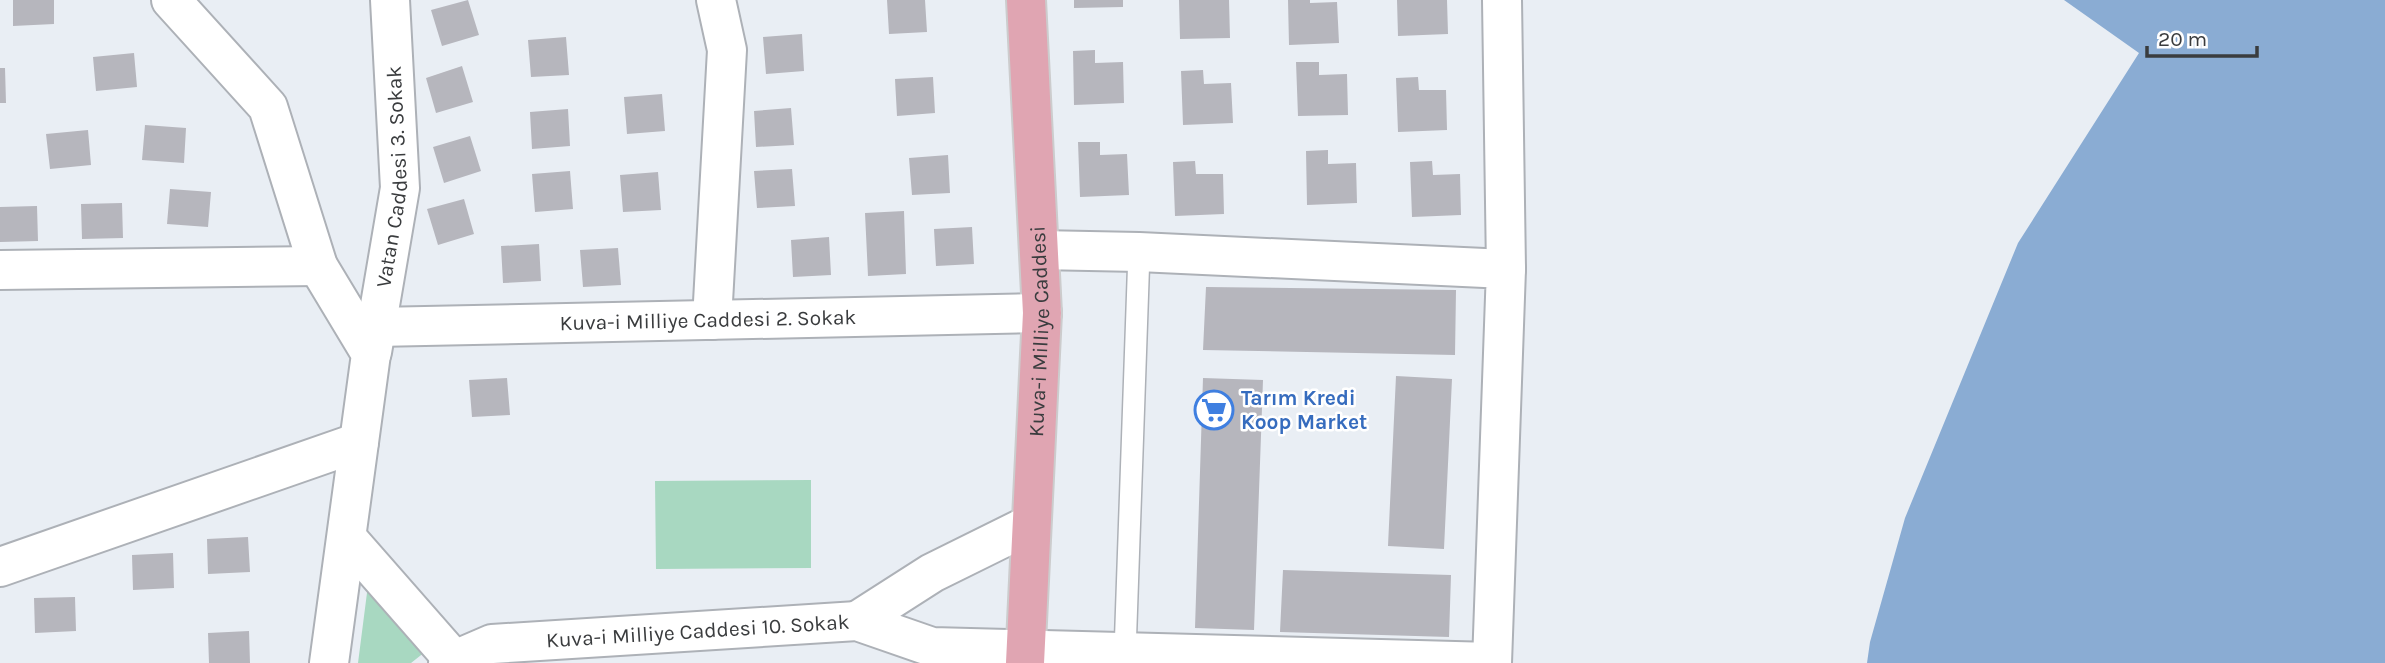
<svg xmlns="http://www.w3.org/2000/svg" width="2385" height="663" viewBox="0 0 2385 663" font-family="Karla,sans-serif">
	<rect width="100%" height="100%" fill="#e9eef4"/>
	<path fill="#a8d8c1" d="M811 480V568L656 569 655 481Z
		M368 585 430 648 411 663H358Z"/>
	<path fill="#8aacd3" d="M2064 0H2385V663H1867L1870 642 1905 518 2018 243 2139 53Z"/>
	<path fill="#b6b6bd" d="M13 0H54V24L13 26Z
		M468 0 479 35 442 46 431 10Z
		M887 0H925L927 32 889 34Z
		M1074 0H1123V7L1074 8Z
		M1179 0H1229L1230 38 1180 39Z
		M1288 0H1310V3L1337 2 1339 43 1289 45Z
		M1397 0H1447L1448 34 1398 36Z
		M802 34 804 71 766 74 763 37Z
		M566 37 569 75 531 77 528 40Z
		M1095 50V63L1123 62 1124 103 1074 105 1073 51Z
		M134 53 137 87 96 91 93 57Z
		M1296 62H1319V75L1347 74 1348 115 1298 116Z
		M462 66 473 102 436 113 426 78Z
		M0 68H5L6 103H0Z
		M1203 70 1204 84 1231 83 1233 123 1183 125 1181 71Z
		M933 77 935 113 897 116 895 79Z
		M1418 77 1419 90H1446L1447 130 1398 132 1396 78Z
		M662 94 665 131 627 134 624 97Z
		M791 108 794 145 756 147 754 111Z
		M568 109 570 146 532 149 530 112Z
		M145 125 186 128 184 163 142 160Z
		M88 130 91 165 50 169 46 134Z
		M470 136 481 171 444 183 433 147Z
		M1078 142H1100V155L1127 154 1129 195 1080 197Z
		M1328 150V164L1356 163 1357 203 1307 205 1306 151Z
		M948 155 950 193 912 195 909 158Z
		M1195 161 1196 174H1223L1224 214 1175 216 1173 162Z
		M1432 161 1433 175 1460 174 1461 215 1412 217 1410 162Z
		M792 169 795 206 757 208 754 171Z
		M570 171 573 209 535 212 532 174Z
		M658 172 661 210 623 212 620 175Z
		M170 189 211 192 208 227 167 224Z
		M464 199 474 234 438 245 427 209Z
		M122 203 123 238 82 239 81 204Z
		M37 206 38 241 0 242V207Z
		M904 211 906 274 868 276 865 213Z
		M972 227 974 264 936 266 934 229Z
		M829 237 831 275 793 277 791 240Z
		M539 244 541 281 503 283 501 246Z
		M618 248 621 285 583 287 580 250Z
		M1206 287 1456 290 1455 355 1203 350Z
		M1396 376 1452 379 1444 549 1388 546Z
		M507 378 510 415 472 417 469 380Z
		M1203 378 1263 380 1254 630 1195 628Z
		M248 537 250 572 208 574 207 539Z
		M173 553 174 588 133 590 132 555Z
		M1283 570 1451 575 1449 637 1280 632Z
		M75 597 76 631 35 633 34 598Z
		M249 631 250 663H209L208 633Z"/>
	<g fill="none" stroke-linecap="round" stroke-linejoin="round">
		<defs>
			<path id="service" d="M1125 653 1139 252"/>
			<g id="minor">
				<path d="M171 0 268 107 318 266 371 354 329 663"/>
				<path d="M1502 0 1506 269"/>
				<path d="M1039 250 1139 252 1506 269 1492 663"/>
				<path d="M0 270 318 266"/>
				<path d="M712 320 727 50 716 0"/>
				<path id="s1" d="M376 327 1042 313"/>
				<path id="s2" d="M372 352 400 188 390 0"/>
				<path d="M347 538 454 660"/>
				<path d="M0 567 359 442"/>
				<path d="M857 621 932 573 1031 524"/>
				<path id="s3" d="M448 663 492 644 857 621 932 647 1492 662"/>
			</g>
			<g id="primary">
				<path id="s4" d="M1025 663 1042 313 1026 0"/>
			</g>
		</defs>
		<use href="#service" stroke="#adb1b7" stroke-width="24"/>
		<use href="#minor" stroke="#adb1b7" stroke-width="42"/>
		<use href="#primary" stroke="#cccccd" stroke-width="42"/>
		<use href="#service" stroke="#fff" stroke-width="21"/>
		<use href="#minor" stroke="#fff" stroke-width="38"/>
		<use href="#primary" stroke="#e0a5b2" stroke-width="38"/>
	</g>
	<defs>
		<symbol id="supermarket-ring" viewBox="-11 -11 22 22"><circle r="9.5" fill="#fff" stroke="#3f7fe0" stroke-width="1.5"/><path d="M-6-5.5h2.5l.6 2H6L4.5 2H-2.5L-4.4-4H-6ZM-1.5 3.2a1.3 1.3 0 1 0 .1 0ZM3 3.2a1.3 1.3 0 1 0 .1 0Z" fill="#3f7fe0"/></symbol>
	</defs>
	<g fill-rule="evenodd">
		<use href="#supermarket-ring" x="1192" y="388" width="44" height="44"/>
	</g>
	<g text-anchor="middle" stroke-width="5" stroke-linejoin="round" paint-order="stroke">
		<g font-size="21" fill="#3a3c3e" stroke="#fff">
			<text dy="7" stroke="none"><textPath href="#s2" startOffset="177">Vatan Caddesi 3. Sokak</textPath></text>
			<text dy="7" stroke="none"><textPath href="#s1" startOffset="332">Kuva-i Milliye Caddesi 2. Sokak</textPath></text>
			<text dy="7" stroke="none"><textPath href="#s4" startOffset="332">Kuva-i Milliye Caddesi</textPath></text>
			<text dy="7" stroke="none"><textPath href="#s3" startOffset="254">Kuva-i Milliye Caddesi 10. Sokak</textPath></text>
		</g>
		<g font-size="21" font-weight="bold" fill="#366cbe" stroke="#fff" text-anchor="start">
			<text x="1241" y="405">Tarım Kredi<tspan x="1241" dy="24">Koop Market</tspan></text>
		</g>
	</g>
	<path d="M2147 46v10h110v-10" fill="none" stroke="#3a3c3e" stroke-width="3.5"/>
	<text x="2158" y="46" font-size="21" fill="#3a3c3e" stroke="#ffffff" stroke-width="5" paint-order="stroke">20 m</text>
</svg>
